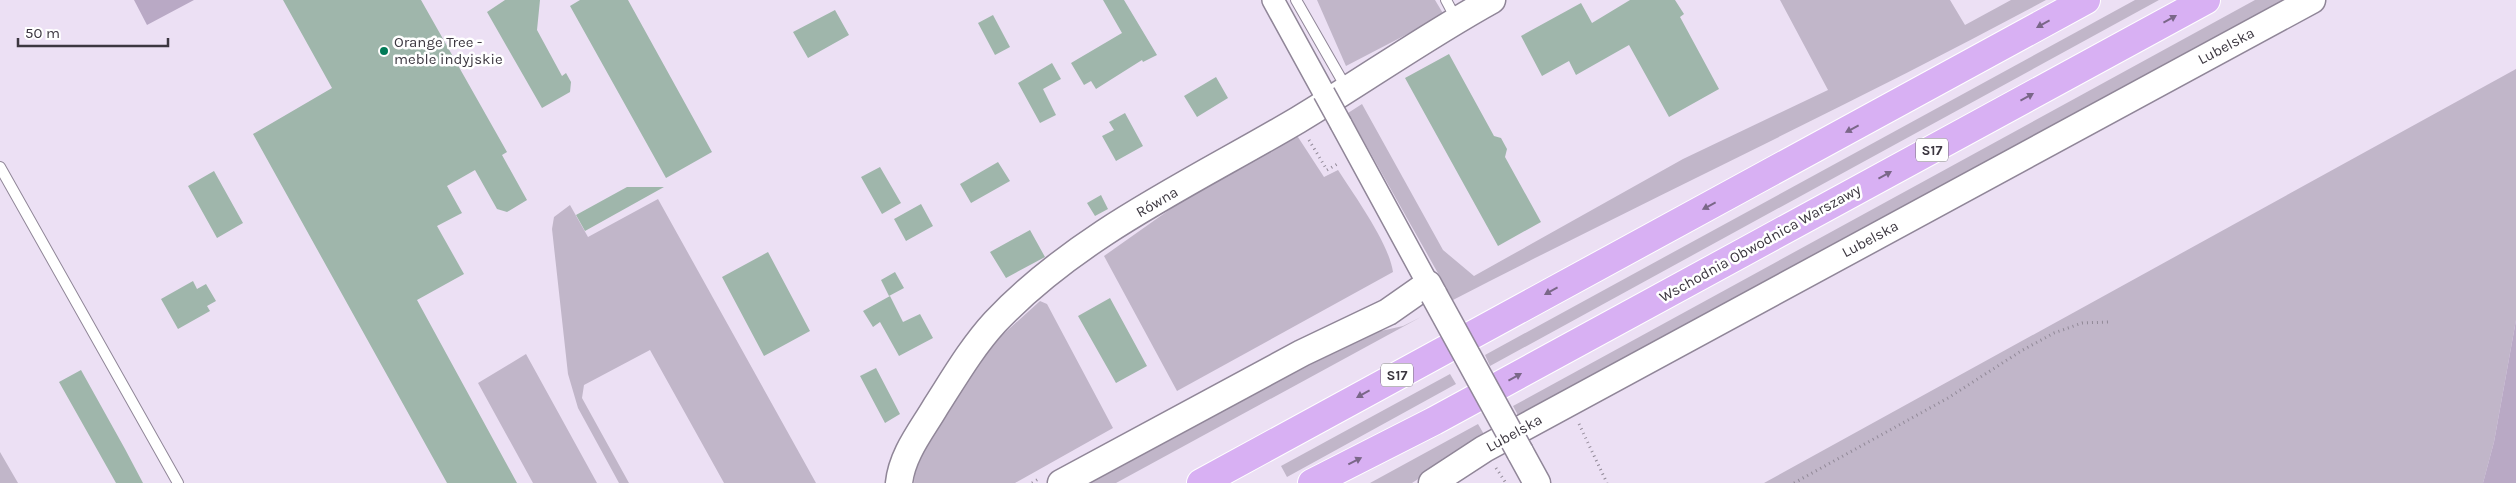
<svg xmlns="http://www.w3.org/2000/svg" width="2516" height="483" viewBox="0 0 2516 483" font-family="Karla,sans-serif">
	<rect width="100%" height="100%" fill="#ece0f4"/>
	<path fill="#c1b6c9" d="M1317 0H1435L1444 15 1346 66Z
		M1780 0H1950L1965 25 2011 0H2046C1851 105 1650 198 1453 300L1348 113 1362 104 1443 250 1474 276 1683 159 1828 90Z
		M2135 0H2159L1490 366 1485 355Z
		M2255 0H2290L1520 419 1513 406Z
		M2516 69V320L2494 442 2483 483H1764Z
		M1296 134 1324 177 1338 170C1354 195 1389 243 1393 272L1177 391 1104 256 1203 186Z
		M658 199 816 483H724L650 350 584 385 582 398 629 483H619L578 408 568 374 552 229 554 217 570 205 588 237Z
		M1040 301 1047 304 1113 428 1015 483H914L915 468 950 403 989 347Z
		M1421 317 1116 483H1085L1308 364 1372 333 1403 326Z
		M526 354 597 483H533L478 383Z
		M1450 374 1456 384 1287 477 1281 466Z
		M1478 424 1485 436 1412 483H1370Z
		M0 452 18 483H0Z"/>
	<path fill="#b9a9c5" d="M134 0H194L147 25Z
		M2516 320V483H2483L2494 442Z"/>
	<path fill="#9fb6ab" d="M283 0H421L507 152 502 155 527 200 507 212 497 209 475 170 447 186 462 213 437 226 464 274 417 300 517 483H447L253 134 332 88Z
		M505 0H540L537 30 562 76 566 73 571 82 570 92 542 108 487 12Z
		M580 0H628L712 152 666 178 570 6Z
		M1103 0H1124L1157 55 1143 62 1142 60 1096 89 1091 81 1084 85 1071 63 1122 33Z
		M1630 0H1675L1684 14 1680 17 1719 89 1669 117 1629 45 1576 75 1569 61 1542 76 1521 36 1581 3 1592 23Z
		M835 10 849 35 808 58 793 32Z
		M993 15 1010 47 995 55 978 23Z
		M1449 54 1494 136 1501 138 1507 149 1505 157 1541 222 1498 246 1405 78Z
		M1052 63 1061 79 1043 89 1056 115 1040 123 1018 83Z
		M1216 77 1228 98 1197 117 1184 96Z
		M1125 113 1143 146 1116 161 1102 136 1114 130 1109 122Z
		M998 162 1010 181 971 203 960 184Z
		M880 167 901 203 882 214 861 177Z
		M214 171 243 223 217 238 188 186Z
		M627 187H664L585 231 576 215Z
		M1101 195 1108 209 1095 216 1087 203Z
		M921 204 933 226 906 241 894 219Z
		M1030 230 1045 257 1006 278 990 252Z
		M768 252 810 331 764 356 722 277Z
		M895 272 904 288 889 296 881 280Z
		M193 281 197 289 206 284 216 301 207 306 210 311 178 329 161 299Z
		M890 296 903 322 920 314 933 338 899 356 880 322 873 327 863 311Z
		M1110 298 1147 366 1116 383 1078 316Z
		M876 368 900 414 885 423 860 376Z
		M81 370 125 449 143 483H116L59 382Z"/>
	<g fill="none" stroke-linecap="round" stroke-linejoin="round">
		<defs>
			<path id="service" d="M1296 0 1347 89
				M1446 0 1456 19
				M0 167 178 483"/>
			<path id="minor" d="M1273 0 1324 93
				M1341 124 1428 284"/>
			<path id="tertiary" d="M1520 452 1537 483
				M899 483C902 454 922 430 936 406 954 378 972 347 995 322 1078 234 1195 181 1298 120 1363 81 1425 37 1492 0
				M1061 483 1302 353 1388 312 1428 284 1434 295
				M1432 483 1484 449 2312 0"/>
			<path id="motorway" d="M1201 483 2086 0
				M1312 483 1434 421 2206 0"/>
		</defs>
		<use href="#service" stroke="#908698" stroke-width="12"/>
		<use href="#minor" stroke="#908698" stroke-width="24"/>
		<use href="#tertiary" stroke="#908698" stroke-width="29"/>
		<use href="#motorway" stroke="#fff" stroke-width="30"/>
		<path stroke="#918997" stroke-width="3" stroke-dasharray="1 4" stroke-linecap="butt" d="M1309 140 1327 170 1339 163
			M1579 424 1607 483
			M1496 468 1506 483
			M1032 483 1040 478
			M1794 483 1948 398 2021 351 2054 333 2082 323 2108 322"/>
		<use href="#service" stroke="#fff" stroke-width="10"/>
		<use href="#minor" stroke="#fff" stroke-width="21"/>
		<use href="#tertiary" stroke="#fff" stroke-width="26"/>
		<use href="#motorway" stroke="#d8b0f3" stroke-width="28"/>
		<defs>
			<path id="minor-bridge" d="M1324 93 1341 124"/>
			<path id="tertiary-bridge" d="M1434 295 1520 452"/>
		</defs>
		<use href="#minor-bridge" stroke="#908698" stroke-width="24" stroke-linecap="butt"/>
		<use href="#tertiary-bridge" stroke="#908698" stroke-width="29" stroke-linecap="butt"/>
		<use href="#minor-bridge" stroke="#fff" stroke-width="21"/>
		<use href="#tertiary-bridge" stroke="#fff" stroke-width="26"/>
	</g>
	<defs><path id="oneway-solid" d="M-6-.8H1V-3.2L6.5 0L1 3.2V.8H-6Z" transform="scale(1.25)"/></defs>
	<g fill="#7a6788">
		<use href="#oneway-solid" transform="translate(2170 19) rotate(-29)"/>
		<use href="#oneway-solid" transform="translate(2043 24) rotate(151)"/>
		<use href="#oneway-solid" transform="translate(2027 97) rotate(-29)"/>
		<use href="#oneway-solid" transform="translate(1852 129) rotate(152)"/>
		<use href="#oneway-solid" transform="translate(1885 175) rotate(-29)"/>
		<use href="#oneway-solid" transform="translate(1709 206) rotate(152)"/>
		<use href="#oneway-solid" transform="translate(1551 291) rotate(151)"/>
		<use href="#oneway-solid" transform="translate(1515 377) rotate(-29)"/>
		<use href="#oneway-solid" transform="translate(1363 394) rotate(151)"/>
		<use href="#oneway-solid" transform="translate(1355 461) rotate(-27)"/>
	</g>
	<circle fill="#017a57" stroke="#fff" stroke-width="2" cx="384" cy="51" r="5"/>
	<g text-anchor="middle" stroke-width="5" stroke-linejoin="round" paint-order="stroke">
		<g fill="#fff" stroke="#767379" stroke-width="1">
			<rect x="1916" y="138.5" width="32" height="23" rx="4"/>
			<rect x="1381" y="363.5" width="32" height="23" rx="4"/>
		</g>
		<g font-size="14" font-weight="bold" fill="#3c3740">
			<text x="1932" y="155">S17</text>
			<text x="1397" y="380">S17</text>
		</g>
		<g font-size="15" fill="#3c3740" stroke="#fff" text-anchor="start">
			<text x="394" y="47">Orange Tree -<tspan x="394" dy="17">meble indyjskie</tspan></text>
		</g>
		<g font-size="15" fill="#3c3740" stroke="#fff">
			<text transform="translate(2226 46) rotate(-28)" y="5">Lubelska</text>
			<text transform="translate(1157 202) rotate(-30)" y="5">Równa</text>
			<text transform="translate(1870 239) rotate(-28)" y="5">Lubelska</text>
			<text transform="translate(1760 243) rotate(-29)" y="5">Wschodnia Obwodnica Warszawy</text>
			<text transform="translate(1514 433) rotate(-29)" y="5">Lubelska</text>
		</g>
	</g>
	<path d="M18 38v8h150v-8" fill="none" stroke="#3c3740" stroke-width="2.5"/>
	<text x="25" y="38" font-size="15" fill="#3c3740" stroke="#ffffff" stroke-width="4" paint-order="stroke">50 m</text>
</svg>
